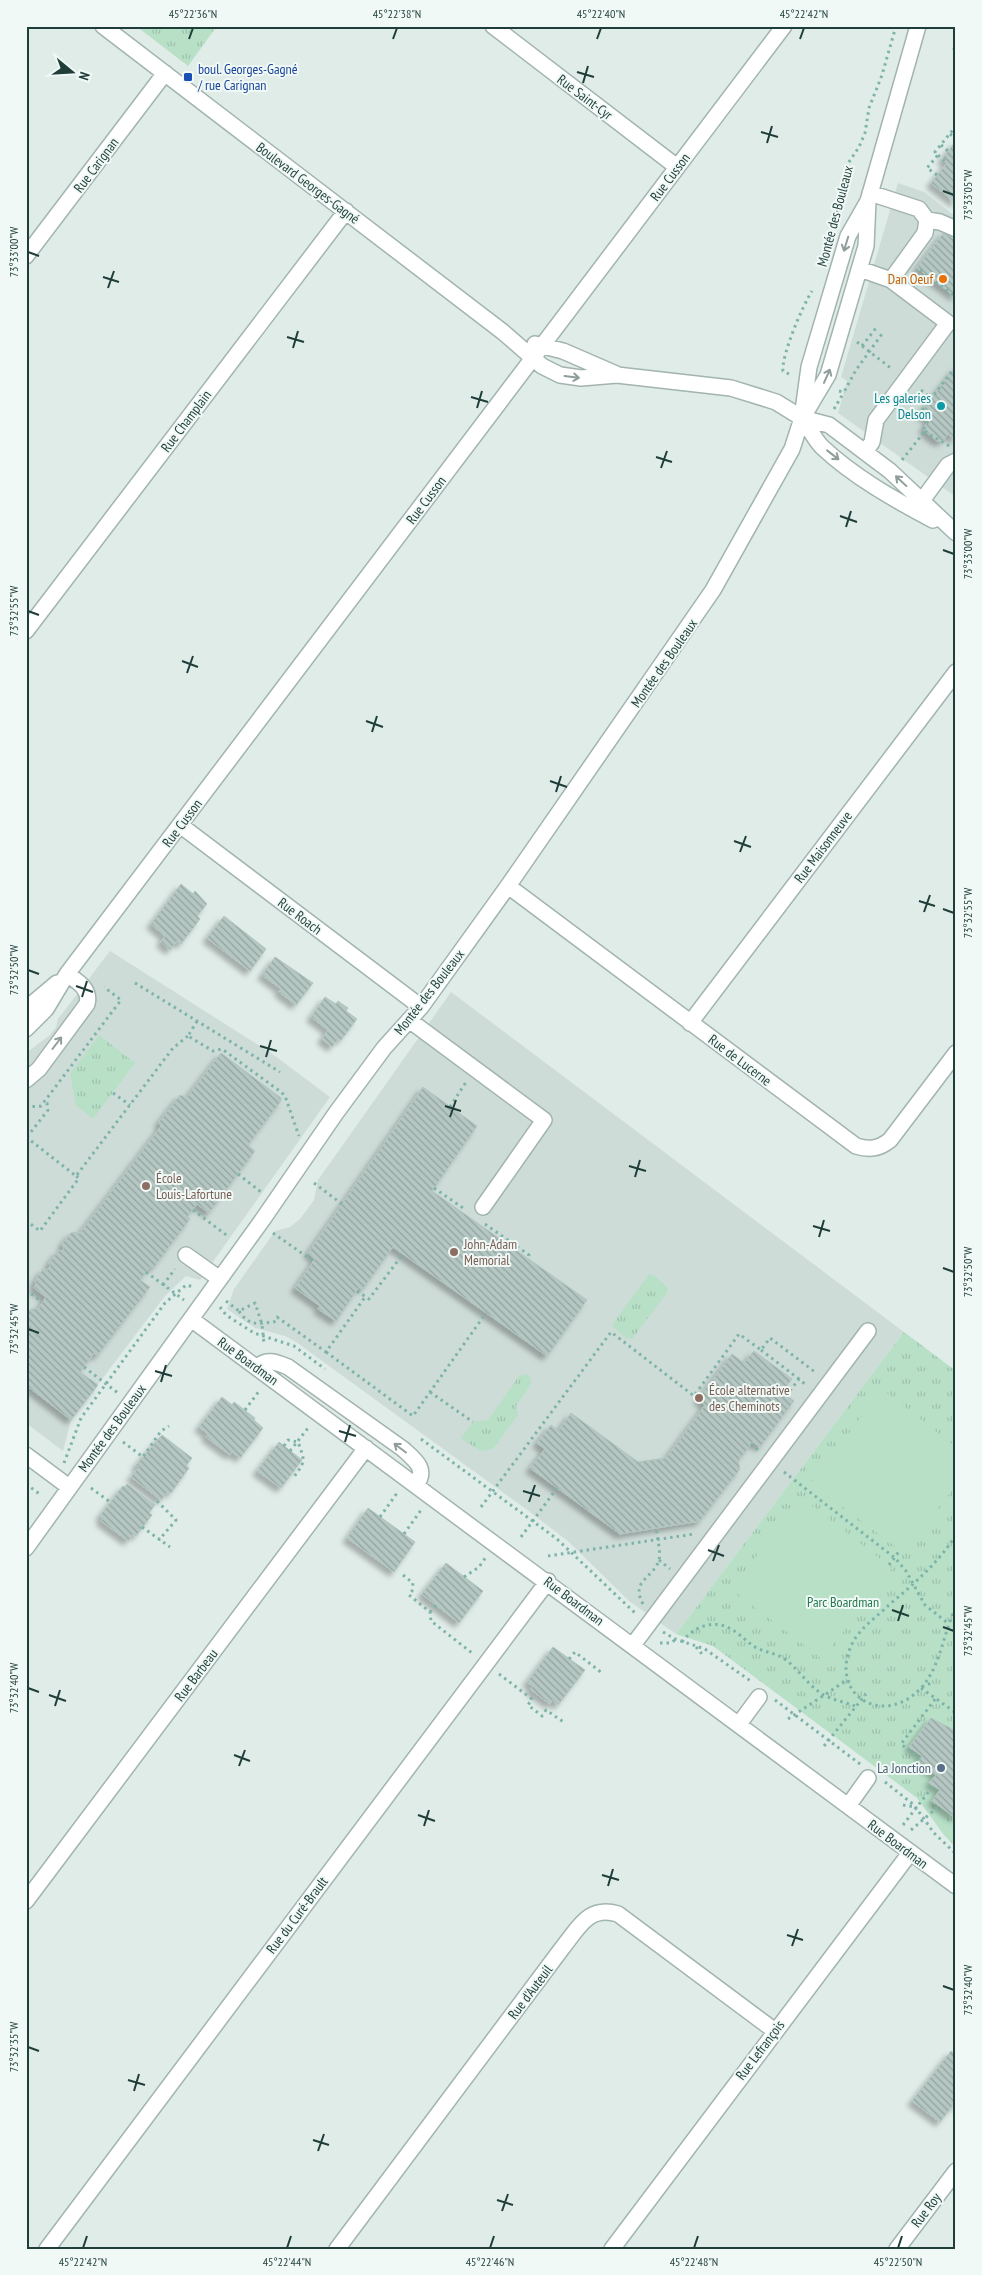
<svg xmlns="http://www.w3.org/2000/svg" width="982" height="2275" viewBox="0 0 982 2275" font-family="'PT Sans Narrow',sans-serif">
	<defs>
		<pattern id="park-tufts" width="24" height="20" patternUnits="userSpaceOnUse" patternTransform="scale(1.25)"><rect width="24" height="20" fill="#b7e0c7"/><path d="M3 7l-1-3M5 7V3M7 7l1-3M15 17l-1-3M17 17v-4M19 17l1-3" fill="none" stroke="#9dc1ac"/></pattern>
		<pattern id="building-back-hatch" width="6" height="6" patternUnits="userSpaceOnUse" patternTransform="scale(1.25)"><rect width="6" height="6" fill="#b5c7c2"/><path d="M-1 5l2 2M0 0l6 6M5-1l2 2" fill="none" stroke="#93a39f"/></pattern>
		<filter id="shadow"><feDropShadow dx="-4.5" dy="4.5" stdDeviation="2.5" flood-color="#0004"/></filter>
	</defs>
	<rect width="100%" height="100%" fill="#e0ece8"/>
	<path fill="#cedcd8" d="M898 183 924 192 956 217V497L838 413 847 381 841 377Z
		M110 951 271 1053 330 1097 200 1280 186 1276 165 1296 71 1420 63 1451 26 1423V1053L50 1035 56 1027 58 1019Z
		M451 992 904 1332 676 1634 629 1601 569 1542 526 1509 296 1342 285 1336 255 1328 227 1309 234 1289 275 1231 290 1227 300 1219 314 1200 318 1180Z"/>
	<path fill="url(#park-tufts)" d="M136 26H217L188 66Z
		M99 1035 135 1063 93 1119 76 1105 70 1074Z
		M649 1274 655 1276 668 1288 667 1293 632 1339 626 1338 612 1326 614 1322Z
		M904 1332 956 1371V1847L944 1835 917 1798 713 1646 676 1634Z
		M526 1374 531 1378V1384L516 1406 518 1415 493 1449 480 1451 461 1438 473 1422 488 1420 519 1376Z"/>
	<path fill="#b7e0c7" d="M882 1389 956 1447V1485L904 1553 811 1483Z
		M801 1497 892 1568 822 1659 731 1589Z"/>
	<path fill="url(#building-back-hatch)" stroke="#b2c6c1" filter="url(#shadow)" d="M956 141V203L931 183 947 163 942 159Z
		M944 232 956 241V297L917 268Z
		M956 366V439L948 434 943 441H937L925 431 924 427 929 420 920 413Z
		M181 884 193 894 195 891 207 904 197 916 200 919 181 944 177 941 170 950 161 942 165 936 151 924Z
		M224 916 266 949 250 971 207 938Z
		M275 957 313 983 296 1005 279 992 281 989 262 975Z
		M325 997 336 1004 338 1001 342 1004 348 1008 346 1011 357 1019 341 1040 339 1038 332 1047 322 1039 328 1030 311 1017Z
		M221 1053 281 1098V1101L248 1145 255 1151 209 1213 197 1204 187 1217 190 1219 158 1262 153 1268 151 1266 140 1280 150 1287 97 1356 94 1353 80 1372 98 1385 71 1420 26 1385V1315L31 1309H38L46 1297 34 1288 36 1284 35 1281 43 1269 47 1270 50 1266 49 1263 58 1251H62L64 1248 62 1244 71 1233 76 1232 79 1234 161 1126 159 1122 180 1095 186 1098Z
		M423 1087 477 1126 432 1191 587 1300 547 1356 393 1247 363 1289 359 1287 336 1321 318 1309 320 1306 295 1288 315 1259 308 1253Z
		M754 1351 792 1379 782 1392 794 1401 760 1447 753 1442 751 1444 738 1461 740 1469 700 1521 620 1534 530 1468 545 1449 537 1443 551 1425 558 1431 571 1413 638 1462 666 1458 705 1405 698 1399 732 1354 744 1363Z
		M222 1397 232 1405 234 1402 255 1418 254 1420 263 1428 240 1458 232 1452 230 1455 206 1437 208 1434 199 1427Z
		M162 1435 192 1458 186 1466 189 1468 171 1493 168 1491 161 1500 131 1477 139 1467 136 1465Z
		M279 1442 302 1460 281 1488 257 1471Z
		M127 1484 155 1505 149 1513 152 1515 136 1536 133 1534 128 1541 101 1521 103 1518 100 1516 123 1486 125 1487Z
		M368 1508 415 1542 394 1572 347 1538Z
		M446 1563 483 1591 459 1623 422 1594Z
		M553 1647 585 1670 558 1705 552 1700 550 1704 530 1689 533 1686 527 1682Z
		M931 1718 956 1731V1818L932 1801 940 1790 929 1783 936 1775 918 1762 922 1756 909 1747Z
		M951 2051 956 2055V2107L953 2105 940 2122 912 2101Z"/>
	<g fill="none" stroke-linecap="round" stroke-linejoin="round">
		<defs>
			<path id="minor" d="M103 26 503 332 542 366 560 375 581 378 617 375 731 388 776 402 802 418 829 425 890 471 956 533
				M493 26 677 167
				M870 193 919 209 927 220 925 233 891 280
				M927 220 940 222 956 229
				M26 256 165 73
				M860 269 891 280 948 323 876 420 872 442 865 452
				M535 344 563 351 616 374
				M806 412 828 375 866 246 868 201 918 26
				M802 418C809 427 814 439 822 447 854 477 895 500 933 520
				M916 509 948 465 956 461
				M26 631 346 211
				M180 825 421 1007
				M508 886 856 1146C869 1150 879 1149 890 1140L956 1053
				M26 1009 57 983
				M409 1020 544 1120 483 1207
				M690 1023 956 672
				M26 1029 46 1009 67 974 784 26
				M26 1080 39 1069 87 1004C91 989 77 981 67 974
				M186 1255 220 1279
				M191 1319 956 1886
				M257 1367C267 1358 276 1362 288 1367L403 1449C415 1460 428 1469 416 1485
				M26 1455 69 1487
				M26 1548 263 1219 336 1113 384 1048 421 1007 508 886 713 590 792 449 802 418 809 367 848 236 868 201
				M633 1645 868 1331
				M739 1724 759 1697
				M848 1806 868 1778
				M26 1901 366 1448
				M47 2249 548 1581
				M337 2249 563 1947C579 1927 589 1905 618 1914L775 2031
				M612 2249 910 1853
				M897 2249 956 2171"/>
		</defs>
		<use href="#minor" stroke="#a2b4b0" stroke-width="18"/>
		<path stroke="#7eb3a9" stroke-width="3" stroke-dasharray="2.5 4" stroke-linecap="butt" d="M953 50 956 48
			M950 134 956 139
			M941 145 948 151
			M938 155 947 163
			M937 175 927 168 938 155 935 152 956 126
			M836 219 847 165 859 147 865 133 869 108 882 75 896 26
			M920 270 956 297
			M857 342 892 369
			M862 346 876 328
			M789 374 783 371C781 356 803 305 812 291
			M921 390 931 398
			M839 391 844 392 856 370 882 334
			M834 409 844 392
			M925 431C933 438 941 440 949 446
			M902 460 925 431 924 427 929 420 920 413 956 366
			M135 983 280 1072
			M197 1021 188 1036 213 1051 222 1049 281 1092 285 1096 299 1136
			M113 1093 130 1105
			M26 1107 41 1106 121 1000 104 987
			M450 1107 466 1082
			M26 1137 76 1176 173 1048 188 1036
			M27 1137 48 1110 47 1103 44 1101
			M238 1174 261 1192
			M314 1183 342 1204
			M434 1188 466 1210
			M193 1210 229 1237
			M26 1224 28 1222 40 1231 79 1178 76 1176
			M485 1224 529 1255 527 1257
			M273 1233 313 1261
			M146 1272 184 1300
			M163 1285 175 1269
			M26 1290 42 1302
			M357 1291 369 1299 403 1254
			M226 1301 239 1311 255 1303 262 1324 264 1344
			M220 1307 226 1315 254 1333 294 1346 325 1369
			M239 1311C249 1326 257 1324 274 1322L277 1317 326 1352 365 1297
			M761 1350 799 1379
			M326 1352 413 1416 486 1313
			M84 1367 118 1393
			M430 1392 473 1422
			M786 1396 799 1379 806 1385
			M245 1410 259 1391
			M421 1439 557 1539 635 1613
			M123 1442 143 1457 161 1431 169 1426
			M751 1444 758 1450
			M284 1446 288 1440 298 1442C305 1461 306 1461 293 1478
			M290 1451 308 1428
			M64 1463 81 1418 165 1303 186 1285 194 1287
			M784 1472 895 1558 906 1571 925 1605 949 1624
			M26 1484 41 1495
			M91 1488 110 1502
			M157 1501 176 1520 159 1540
			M481 1507 611 1332 694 1396 739 1334 761 1350 770 1338 815 1372
			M380 1517 397 1493
			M142 1527 170 1547
			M404 1534 421 1510
			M956 1535C938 1563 915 1583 890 1604 878 1616 861 1627 853 1642 826 1694 883 1729 921 1688 941 1666 943 1633 956 1607
			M521 1537 557 1488
			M548 1556 694 1534
			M659 1560 670 1569
			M889 1565 900 1550
			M403 1575 413 1583 412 1591 409 1595 430 1612 431 1621 472 1653
			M464 1577 479 1567 486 1557
			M643 1604C630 1580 653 1579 659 1560 661 1551 657 1537 656 1528
			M430 1612 436 1605
			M663 1632 675 1639 705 1649 752 1682
			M682 1642C692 1628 712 1619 729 1628 740 1633 747 1643 757 1648 767 1653 777 1653 786 1660 799 1670 808 1685 822 1694 832 1700 845 1702 855 1706
			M660 1643H670L675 1640
			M696 1647 702 1654
			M569 1659 575 1652 602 1673
			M499 1674 532 1699 528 1705 542 1716 546 1710 565 1723
			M922 1687 933 1682
			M921 1688 956 1713
			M775 1700 860 1764
			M788 1719 847 1680
			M824 1746 866 1694
			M920 1759 901 1744 936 1698
			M885 1782 914 1805 934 1833 956 1854
			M903 1805 915 1807
			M903 1825 933 1786
			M911 1830 939 1806"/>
		<use href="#minor" stroke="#fff" stroke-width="15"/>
	</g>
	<defs><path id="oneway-shaft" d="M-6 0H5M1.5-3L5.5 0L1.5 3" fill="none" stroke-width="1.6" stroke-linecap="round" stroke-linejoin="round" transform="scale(1.25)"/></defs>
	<g stroke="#8f9e9c">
		<use href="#oneway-shaft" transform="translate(846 244) rotate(107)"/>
		<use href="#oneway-shaft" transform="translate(827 376) rotate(-66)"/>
		<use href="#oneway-shaft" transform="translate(572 377) rotate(7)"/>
		<use href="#oneway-shaft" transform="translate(833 455) rotate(38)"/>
		<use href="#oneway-shaft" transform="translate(901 481) rotate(-137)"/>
		<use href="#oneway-shaft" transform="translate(57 1043) rotate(-53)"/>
		<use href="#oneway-shaft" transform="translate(400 1448) rotate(-143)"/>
	</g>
	<path fill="none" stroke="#1f3e3a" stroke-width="2" d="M189 39 193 28M393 39 397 28M597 39 601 28M800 39 804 28M577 72 594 77M583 83 588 66M761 132 778 137M767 143 772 126M943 191 954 195M28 252 39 256M103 277 119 282M108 288 114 271M287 337 304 342M293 348 298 331M471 397 488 402M477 408 482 391M656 457 672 462M661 468 667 451M840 516 857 522M846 527 851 511M943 550 954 554M28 611 39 615M182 661 198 667M187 673 193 656M366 721 383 727M372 732 377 716M550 781 567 787M556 792 561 776M734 841 751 847M740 852 746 836M919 901 935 906M943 909 954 913M924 912 930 895M28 970 39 974M76 986 93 992M82 997 87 981M260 1046 277 1051M266 1057 271 1040M445 1106 461 1111M450 1117 456 1100M629 1166 646 1171M635 1177 640 1160M813 1226 830 1231M819 1237 824 1220M943 1268 954 1272M28 1329 39 1333M155 1371 172 1376M161 1382 166 1365M339 1431 356 1436M345 1442 350 1425M523 1491 540 1496M529 1502 535 1485M708 1550 724 1556M713 1561 719 1545M892 1610 909 1616M898 1621 903 1605M943 1627 954 1631M28 1688 39 1692M49 1695 66 1701M55 1706 60 1690M234 1755 250 1761M239 1766 245 1750M418 1815 435 1821M424 1826 429 1810M602 1875 619 1880M608 1886 613 1869M787 1935 803 1940M792 1946 798 1929M943 1986 954 1990M28 2047 39 2051M128 2080 145 2085M134 2091 139 2074M313 2140 329 2145M318 2151 324 2134M497 2200 513 2205M502 2211 508 2194M83 2248 87 2236M287 2248 291 2236M490 2248 494 2236M694 2248 698 2236M898 2248 902 2236"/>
	<rect fill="#1a4fb4" stroke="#f1f9f6" stroke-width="2" x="183" y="72" width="10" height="10" rx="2.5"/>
	<circle fill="#e8710a" stroke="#f1f9f6" stroke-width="2" cx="943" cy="279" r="5"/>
	<circle fill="#0f9aa8" stroke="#f1f9f6" stroke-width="2" cx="941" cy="406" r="5"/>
	<g fill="#8d6e63" stroke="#f1f9f6" stroke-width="2">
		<circle cx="146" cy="1186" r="5"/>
		<circle cx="454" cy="1252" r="5"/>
		<circle cx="699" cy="1398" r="5"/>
	</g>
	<circle fill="#5c6f8a" stroke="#f1f9f6" stroke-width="2" cx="941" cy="1768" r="5"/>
	<g text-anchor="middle" stroke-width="4" stroke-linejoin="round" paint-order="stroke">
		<g font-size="14" fill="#164399" stroke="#f1f9f6" text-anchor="start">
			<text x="198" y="74">boul. Georges-Gagné<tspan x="198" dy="16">/ rue Carignan</tspan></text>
		</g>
		<g font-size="14" fill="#1f3e3a" stroke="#f1f9f6">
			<text transform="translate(585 97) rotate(37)" y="5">Rue Saint-Cyr</text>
			<text transform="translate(96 165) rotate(-53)" y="5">Rue Carignan</text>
			<text transform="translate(670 177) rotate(-53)" y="5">Rue Cusson</text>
			<text transform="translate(308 183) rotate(37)" y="5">Boulevard Georges-Gagné</text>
			<text transform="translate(835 216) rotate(-75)" y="5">Montée des Bouleaux</text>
			<text transform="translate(186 421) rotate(-53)" y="5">Rue Champlain</text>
			<text transform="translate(426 500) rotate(-53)" y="5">Rue Cusson</text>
			<text transform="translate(664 663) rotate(-55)" y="5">Montée des Bouleaux</text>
			<text transform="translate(182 823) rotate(-53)" y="5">Rue Cusson</text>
			<text transform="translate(823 847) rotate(-53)" y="5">Rue Maisonneuve</text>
			<text transform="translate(300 916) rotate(37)" y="5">Rue Roach</text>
			<text transform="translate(429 992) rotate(-52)" y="5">Montée des Bouleaux</text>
			<text transform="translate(740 1060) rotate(37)" y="5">Rue de Lucerne</text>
			<text transform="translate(248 1361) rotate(36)" y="5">Rue Boardman</text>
			<text transform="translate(112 1428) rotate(-54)" y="5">Montée des Bouleaux</text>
			<text transform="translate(574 1601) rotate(37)" y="5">Rue Boardman</text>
			<text transform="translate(196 1675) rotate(-53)" y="5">Rue Barbeau</text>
			<text transform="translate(898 1844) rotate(37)" y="5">Rue Boardman</text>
			<text transform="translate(297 1915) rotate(-53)" y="5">Rue du Curé-Brault</text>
			<text transform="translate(530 1992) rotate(-53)" y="5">Rue d'Auteuil</text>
			<text transform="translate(760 2050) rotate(-53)" y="5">Rue Lefrançois</text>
			<text transform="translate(926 2210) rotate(-53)" y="5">Rue Roy</text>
		</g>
		<g font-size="14" fill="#c56008" stroke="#f1f9f6" text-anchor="end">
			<text x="933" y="284">Dan Oeuf</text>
		</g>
		<g font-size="14" fill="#0d838f" stroke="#f1f9f6" text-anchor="end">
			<text x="931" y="403">Les galeries<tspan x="931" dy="16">Delson</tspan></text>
		</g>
		<g font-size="14" fill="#785e54" stroke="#f1f9f6" text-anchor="start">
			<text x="156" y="1183">École<tspan x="156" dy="16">Louis-Lafortune</tspan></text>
			<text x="464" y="1249">John-Adam<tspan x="464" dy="16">Memorial</tspan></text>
			<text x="709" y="1395">École alternative<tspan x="709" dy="16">des Cheminots</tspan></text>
		</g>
		<g font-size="14" fill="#267850" stroke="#f1f9f6">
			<text x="843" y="1607">Parc Boardman</text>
		</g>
		<g font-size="14" fill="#4e5e75" stroke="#f1f9f6" text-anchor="end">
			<text x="931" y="1773">La Jonction</text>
		</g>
	</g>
	<rect width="982" height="2275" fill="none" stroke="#f1f9f6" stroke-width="55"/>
	<g transform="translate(72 72) rotate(108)" stroke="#f1f9f6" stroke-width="4" paint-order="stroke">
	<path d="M0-4L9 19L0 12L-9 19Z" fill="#1f3e3a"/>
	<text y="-8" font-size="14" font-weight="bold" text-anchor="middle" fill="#1f3e3a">N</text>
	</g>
	<rect x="28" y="28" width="926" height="2220" fill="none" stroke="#1f3e3a" stroke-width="2"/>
	<g font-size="12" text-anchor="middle" fill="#1f3e3a">
		<text x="193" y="18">45°22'36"N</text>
		<text x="397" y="18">45°22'38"N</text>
		<text x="601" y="18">45°22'40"N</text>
		<text x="804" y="18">45°22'42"N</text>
		<text transform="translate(968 195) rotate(-90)" y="4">73°33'05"W</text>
		<text transform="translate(14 252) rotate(-90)" y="4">73°33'00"W</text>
		<text transform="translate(968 554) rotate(-90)" y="4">73°33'00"W</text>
		<text transform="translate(14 611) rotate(-90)" y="4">73°32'55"W</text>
		<text transform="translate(968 913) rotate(-90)" y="4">73°32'55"W</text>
		<text transform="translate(14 970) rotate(-90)" y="4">73°32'50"W</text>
		<text transform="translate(968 1272) rotate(-90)" y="4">73°32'50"W</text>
		<text transform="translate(14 1329) rotate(-90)" y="4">73°32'45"W</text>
		<text transform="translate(968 1631) rotate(-90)" y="4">73°32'45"W</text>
		<text transform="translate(14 1688) rotate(-90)" y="4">73°32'40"W</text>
		<text transform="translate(968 1990) rotate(-90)" y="4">73°32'40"W</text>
		<text transform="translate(14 2047) rotate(-90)" y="4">73°32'35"W</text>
		<text x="83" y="2266">45°22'42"N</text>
		<text x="287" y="2266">45°22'44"N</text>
		<text x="490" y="2266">45°22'46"N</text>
		<text x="694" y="2266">45°22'48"N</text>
		<text x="898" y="2266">45°22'50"N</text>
	</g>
</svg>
